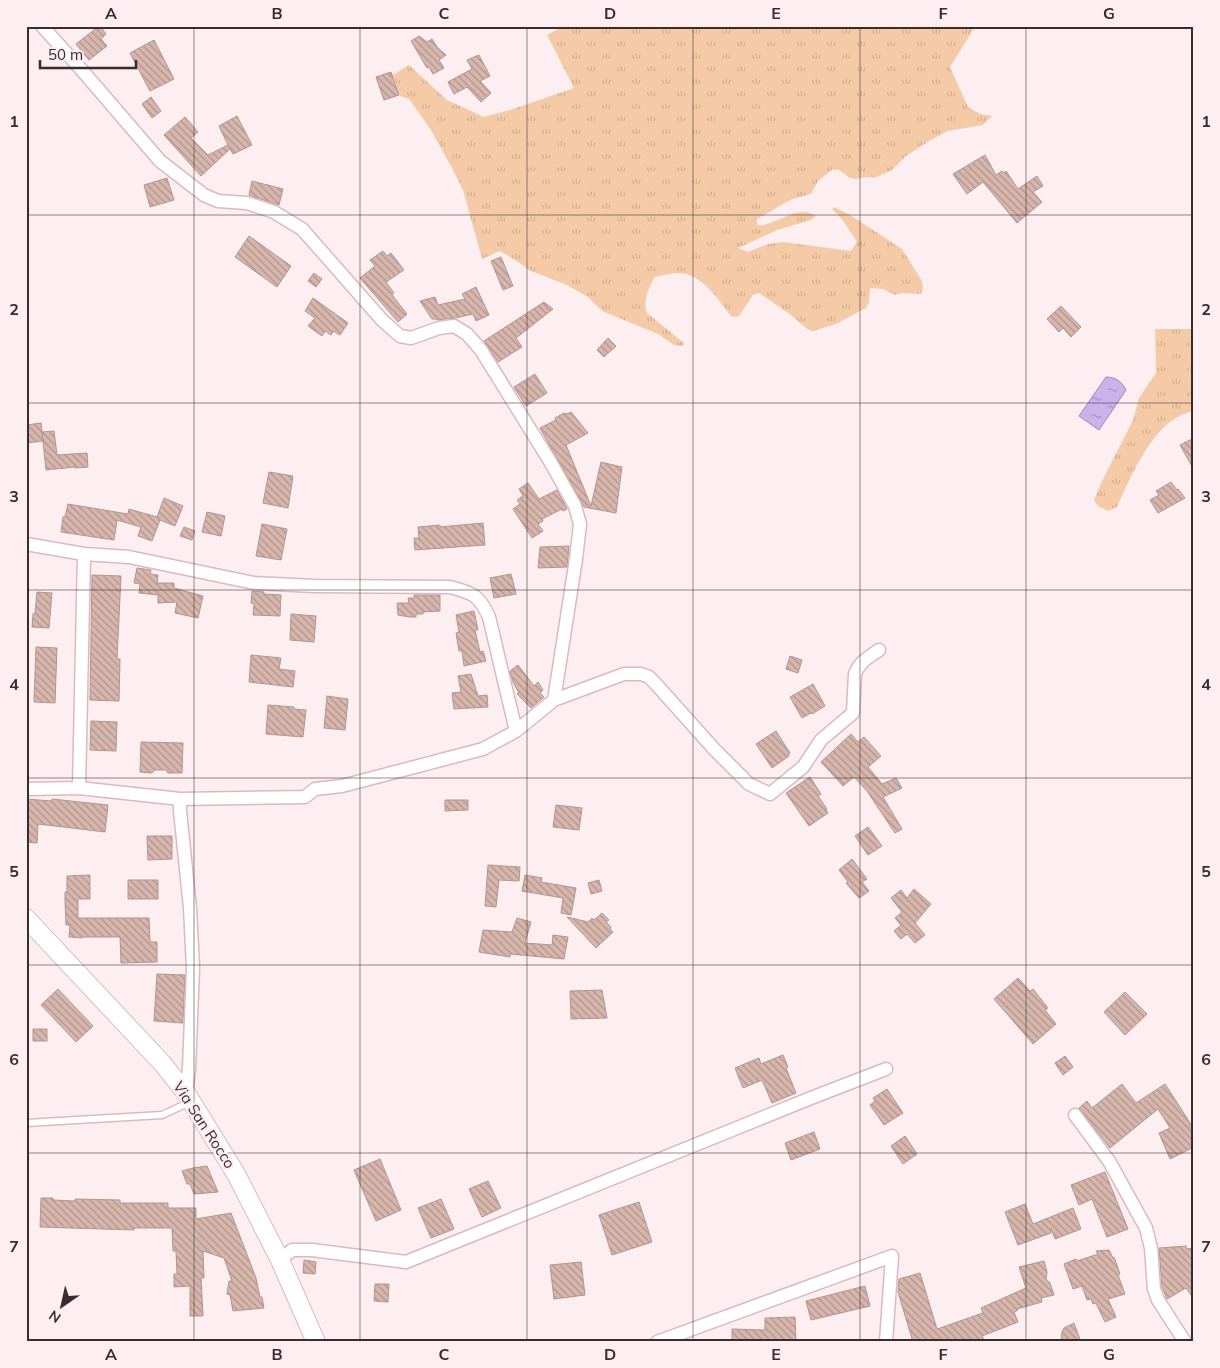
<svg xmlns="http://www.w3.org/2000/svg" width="1220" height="1368" viewBox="0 0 1220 1368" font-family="Mulish,sans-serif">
	<defs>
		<pattern id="grass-tufts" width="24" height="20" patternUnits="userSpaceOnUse" patternTransform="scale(1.25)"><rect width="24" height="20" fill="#f4cba6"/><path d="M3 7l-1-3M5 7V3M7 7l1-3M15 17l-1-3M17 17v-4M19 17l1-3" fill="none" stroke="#d2ae8f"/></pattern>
		<pattern id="water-ripples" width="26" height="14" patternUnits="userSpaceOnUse" patternTransform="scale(1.25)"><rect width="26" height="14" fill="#c9b3ea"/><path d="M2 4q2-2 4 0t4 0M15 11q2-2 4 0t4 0" fill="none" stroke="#a492be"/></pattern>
		<pattern id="building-back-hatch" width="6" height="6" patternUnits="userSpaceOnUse" patternTransform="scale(1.25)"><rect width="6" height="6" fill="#d7b6ad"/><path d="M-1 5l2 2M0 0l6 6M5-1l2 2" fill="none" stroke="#af948d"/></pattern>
	</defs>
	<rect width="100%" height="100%" fill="#fceef1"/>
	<path fill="url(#grass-tufts)" d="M564 26H982L973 30 950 67 968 107 980 114 992 116 983 125 948 131 929 141 906 156 892 170 874 178 867 177 856 179 850 178 839 170 833 169 818 181 811 194 792 199 757 219V225C776 227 797 203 816 216L811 220 777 230 738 248 748 252 768 244 783 242 851 251 857 242 842 219 832 209 834 207 850 215 902 249 922 281 923 288 921 294 902 293 895 295 883 289 870 288 869 302 866 308 836 324 813 331 807 329 791 315 759 293 753 295 739 316 732 317C718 300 703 274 679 273 671 273 662 276 655 277 649 286 642 303 647 313L684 343 683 346 674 345 658 334 602 311 588 297 567 285 531 271 515 260 500 251 482 259 463 190 453 170 431 130 409 99 400 96 393 75 409 65 447 100 484 117 513 109 574 88 547 35Z
		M1155 329H1194V411C1154 418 1132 475 1117 507L1108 511 1098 506 1094 500 1102 481 1133 420 1139 398 1156 373Z"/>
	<path fill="url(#water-ripples)" stroke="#9e8ab2" d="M1106 377C1116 377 1122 382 1126 390L1099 430 1079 416Z"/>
	<path fill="url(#building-back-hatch)" stroke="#b5948d" d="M99 26H100L106 34 101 39 107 46 89 60 76 44Z
		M419 36 427 42 432 39 437 47 446 55 439 60 444 68 433 74 429 67 427 68 411 41Z
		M154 40 174 79 150 91 130 53Z
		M479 55 490 76 480 81 491 93 481 102 467 87 454 94 448 82 472 69 467 60Z
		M391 72 399 95 384 100 376 77Z
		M151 97 161 111 152 118 142 104Z
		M237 116 252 145 233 154 230 149 201 176 164 135 185 117 198 132 191 138 208 155 228 145 219 126Z
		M985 155 996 175 1002 171 1005 173 1006 171 1018 189 1037 176 1043 186 1033 192 1042 202 1017 223 983 182 967 194 953 174Z
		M167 178 174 200 150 207 144 185Z
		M252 181 283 189 279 205 249 195Z
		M249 236 291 266 277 287 235 257Z
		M383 251 387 256 391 253 404 270 386 282 394 293 392 295 407 314 398 322 360 278 375 266 370 260Z
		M501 257 513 286 503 290 491 261Z
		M314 273 322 279 316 287 308 281Z
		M476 287 489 315 476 321 473 314 455 318 437 320 436 319H432L420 301 435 297 438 305 465 299 462 294Z
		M313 298 348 323 340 335 333 331 331 335 325 331 322 336 308 326 315 318 305 311Z
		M544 302 553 309 516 338 522 347 498 362 484 341Z
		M1061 306 1081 327 1071 337 1063 328 1059 332 1047 319Z
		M608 338 616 346 604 357 597 350Z
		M535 374 547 393 526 406 514 387Z
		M571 412 588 433 566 445 591 506 601 462 622 467 616 513 584 507 540 428 556 420 555 418 564 413 567 414Z
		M41 423 43 441 42 432 54 431 57 455 87 453 88 467 75 468V467L46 470 43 441 26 443V425Z
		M1194 438V470L1180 445Z
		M269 472 293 476 288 508 263 503Z
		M1171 482 1177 490 1178 489 1185 498 1158 513 1150 500 1159 495 1156 491Z
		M528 483 539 499 557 490 567 509 563 511 562 509 542 519 543 521 538 524 543 531 532 538 513 509 520 504 517 500 523 496 519 489Z
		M164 498 183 506 175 526 160 520 152 541 138 536 141 527 117 520 114 540 61 532 63 517H65L68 504 128 514 129 509 157 517Z
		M207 512 225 516 221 536 202 532Z
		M483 523 485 545 415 550 414 538H419L418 527 440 525V527Z
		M262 524 287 529 281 560 256 556Z
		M184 527 195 531 192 540 180 536Z
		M569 546 567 567 538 568 540 547Z
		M137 568 151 570 150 574 158 575 157 583H174V588L203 596 198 618 175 613 177 602 158 603V595L139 593 140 584 134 583Z
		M511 574 516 594 494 598 490 578Z
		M92 575 121 576 117 659H120L119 701 90 700Z
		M252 591 264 592V594L281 595 280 616 253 615 254 604 251 603Z
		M37 592 52 593 49 628 32 627 33 614 35 613Z
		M414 595H440V611L423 612V614H416V617H409L398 615 397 603H409L408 598H414Z
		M474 611 478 630H475L480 652 483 651 486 661 464 666 462 651H459L456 633 459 632 456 615Z
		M291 614 316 616 314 642 290 640Z
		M36 647 57 648 55 703 34 702Z
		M251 655 281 658 279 669 295 671 293 687 249 682Z
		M790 656 802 660 798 673 786 669Z
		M518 665 534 686 538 682 543 690 540 693 544 697 531 708 517 694 519 693 513 682 510 671Z
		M471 674 478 696 487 695 488 707 454 709 452 693 461 692 458 676Z
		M813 684 825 706 812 714 811 713 802 718 790 697Z
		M327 696 348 699 345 730 324 728Z
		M268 705 294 707V709L306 710 303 737 266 734Z
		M91 721 117 722 116 751 90 750Z
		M776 731 790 753 788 754 789 756 772 768 756 744Z
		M851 734 858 742 864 737 881 756 868 767 882 784 896 778 902 788 883 797 902 829 895 833 867 791 854 777 843 786 821 762Z
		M141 742 183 743 182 773H168L166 770H155L152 773 140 772Z
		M810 777 821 794 818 796 827 809 826 810 828 813 809 826 786 793Z
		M26 799 52 801V799L108 805 105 832 38 824 37 843 26 842Z
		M445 800H468V810L445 811Z
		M556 805 582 808 579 830 553 827Z
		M868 827 882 846 868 855 855 836Z
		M147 836H172V859L148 860Z
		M852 859 867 879 862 882 869 891 859 898 846 883 848 882 839 870Z
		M488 865 520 867 519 881 499 880 496 907 485 906Z
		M90 875V899H78V918H149L150 942H157V962L121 963 120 937H83L82 938 69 937 70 925H66L65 901V892H67V876Z
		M525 875 542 878 541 882 576 888 571 915 561 913 563 898 522 891Z
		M128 880H158V899H128Z
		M599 880 602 891 591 894 588 883Z
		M914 889 931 904 915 923 925 935 915 943 907 934 901 939 894 931 901 925 895 918 902 912 891 898 901 890 907 898Z
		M602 913 609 920 606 922 611 927 610 929 613 932 596 948 567 917 588 922 592 918 594 920Z
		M517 918 531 922 525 943 552 945 553 935 568 937 564 959 510 954V957L479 952 483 930 512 932Z
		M157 974 185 975 183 1023 154 1021Z
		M1018 978 1030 991 1033 989 1048 1008 1045 1010 1056 1024 1033 1044 994 999Z
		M58 989 93 1026 76 1042 41 1005Z
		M602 990 607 1018 571 1019 570 991Z
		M1125 992 1147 1014 1125 1035 1104 1012Z
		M33 1029H47V1041H33Z
		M783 1055 788 1067 786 1068 796 1093 772 1103 762 1080 743 1088 735 1068 759 1058 761 1064Z
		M1065 1056 1073 1067 1063 1075 1055 1063Z
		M1122 1084 1136 1103 1165 1084 1187 1118 1194 1130V1147L1170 1159 1159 1133 1170 1128 1158 1109 1110 1148 1079 1108 1087 1101 1092 1108Z
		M887 1089 903 1113 884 1125 870 1105 875 1101 873 1098Z
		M814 1132 820 1149 791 1160 785 1143Z
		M905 1136 917 1154 903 1164 891 1146Z
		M380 1159 401 1210 376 1221 354 1170Z
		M207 1166 218 1192 194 1194 190 1184H187L182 1171 193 1168Z
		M1105 1172 1128 1229 1107 1237 1092 1199 1079 1205 1071 1185Z
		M488 1181 501 1208 482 1217 469 1189Z
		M41 1198H53V1200L75 1201V1199L120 1200V1203H168V1208H196V1219L231 1213 256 1278 260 1297H262L264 1308 233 1311 230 1295 227 1294 229 1281H232L224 1258 203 1251 204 1278H201L203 1316H190V1286L174 1287V1274H177L176 1251H173L172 1228H134V1230L40 1227Z
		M441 1199 454 1229 431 1238 418 1208Z
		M639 1202 652 1242 612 1255 599 1215Z
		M1025 1204 1033 1224 1073 1208 1081 1229 1055 1239 1051 1228V1233L1018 1245 1005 1212Z
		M1186 1246 1187 1249 1194 1248V1299L1186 1288 1167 1299 1162 1287 1159 1248Z
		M1109 1250 1113 1258 1114 1257 1120 1274 1118 1275 1125 1294 1108 1299 1116 1317 1105 1322 1096 1303 1093 1304 1091 1299 1087 1300 1082 1286 1073 1289 1064 1264 1076 1259 1077 1261 1098 1254 1096 1251Z
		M304 1260 316 1262 315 1274 303 1273Z
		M1044 1261 1047 1272 1046 1279 1050 1283 1054 1295 1041 1298 1042 1302 1017 1309 1018 1310 1014 1312 1018 1322 982 1336 984 1340 977 1342H913L898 1292 899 1279 920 1273 937 1329 983 1313 981 1308 1026 1288 1019 1267Z
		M581 1262 585 1295 554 1299 550 1265Z
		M375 1284H389L388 1302 374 1301Z
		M865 1286 870 1306 811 1320 806 1301Z
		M795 1317 796 1342H732V1329L765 1330V1318Z
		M1074 1323 1081 1342H1061L1062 1332 1064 1328Z"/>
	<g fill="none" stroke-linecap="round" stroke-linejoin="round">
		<defs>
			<path id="lane" d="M26 1123 162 1115 190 1102"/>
			<path id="street" d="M26 544 84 554 129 557 254 583 314 586 450 587C473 593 479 595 489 617L516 731
				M554 700 624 674H641L649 677 655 683 714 749 749 784 770 794 803 767 821 740 853 713 855 674C859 662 869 657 879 650
				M79 788 84 554
				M26 789 79 788 180 799 305 797 315 789 342 786 483 749 516 731 554 700 576 559 580 524 575 506 551 463 481 350 467 334 454 326 439 328 411 338 400 336 382 320 302 229 274 212 247 203 218 201 204 195 160 161 80 68 42 26
				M180 799V811L190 908 193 968 189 1069 186 1093
				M1075 1115 1109 1161 1146 1228 1151 1248 1154 1289 1158 1300 1185 1342
				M280 1260 292 1250H312L406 1262 811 1098 886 1069
				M657 1342 892 1256 886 1342"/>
			<path id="secondary" d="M26 918 162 1063 186 1093 236 1174 280 1260 316 1342"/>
		</defs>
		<use href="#lane" stroke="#dcb9c0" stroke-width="9"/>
		<use href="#street" stroke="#dcb9c0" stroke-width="15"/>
		<use href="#secondary" stroke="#dcb9c0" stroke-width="20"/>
		<use href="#lane" stroke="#fff" stroke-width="6"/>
		<use href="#street" stroke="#fff" stroke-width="12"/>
		<use href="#secondary" stroke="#fff" stroke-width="18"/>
	</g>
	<path fill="none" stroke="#392b2e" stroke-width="1" stroke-opacity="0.55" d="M194 26V1342M360 26V1342M527 26V1342M693 26V1342M860 26V1342M1026 26V1342M26 215H1194M26 403H1194M26 590H1194M26 778H1194M26 965H1194M26 1153H1194"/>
	<g text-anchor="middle" stroke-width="5" stroke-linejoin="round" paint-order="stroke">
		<g font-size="15" fill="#392b2e" stroke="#fceef1">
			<text transform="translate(204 1125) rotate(57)" y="5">Via San Rocco</text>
		</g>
	</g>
	<rect width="1220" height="1368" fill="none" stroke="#fceef1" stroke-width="55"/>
	<g transform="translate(62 1306) rotate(214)" stroke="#fceef1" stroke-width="4" paint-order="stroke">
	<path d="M0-4L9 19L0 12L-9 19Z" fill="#392b2e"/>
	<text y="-8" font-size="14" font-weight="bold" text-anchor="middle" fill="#392b2e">N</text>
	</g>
	<path d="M40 60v8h96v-8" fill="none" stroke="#392b2e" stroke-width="2.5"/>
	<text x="48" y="60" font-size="15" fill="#392b2e" stroke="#fceef1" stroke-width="4" paint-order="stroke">50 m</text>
	<rect x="28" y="28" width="1164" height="1312" fill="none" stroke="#392b2e" stroke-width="2"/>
	<g font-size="16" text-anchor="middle" font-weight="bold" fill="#392b2e">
		<text x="111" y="19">A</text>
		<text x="277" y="19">B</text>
		<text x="444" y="19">C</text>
		<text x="610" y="19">D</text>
		<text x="776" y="19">E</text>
		<text x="943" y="19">F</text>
		<text x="1109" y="19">G</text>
		<text x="14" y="127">1</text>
		<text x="1206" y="127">1</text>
		<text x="14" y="315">2</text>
		<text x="1206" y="315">2</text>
		<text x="14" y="502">3</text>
		<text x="1206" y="502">3</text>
		<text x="14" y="690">4</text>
		<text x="1206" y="690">4</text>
		<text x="14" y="877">5</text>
		<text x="1206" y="877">5</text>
		<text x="14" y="1065">6</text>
		<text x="1206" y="1065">6</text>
		<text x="14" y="1252">7</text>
		<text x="1206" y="1252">7</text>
		<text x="111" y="1360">A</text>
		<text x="277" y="1360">B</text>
		<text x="444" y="1360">C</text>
		<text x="610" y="1360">D</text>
		<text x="776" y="1360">E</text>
		<text x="943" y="1360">F</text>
		<text x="1109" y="1360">G</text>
	</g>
</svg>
